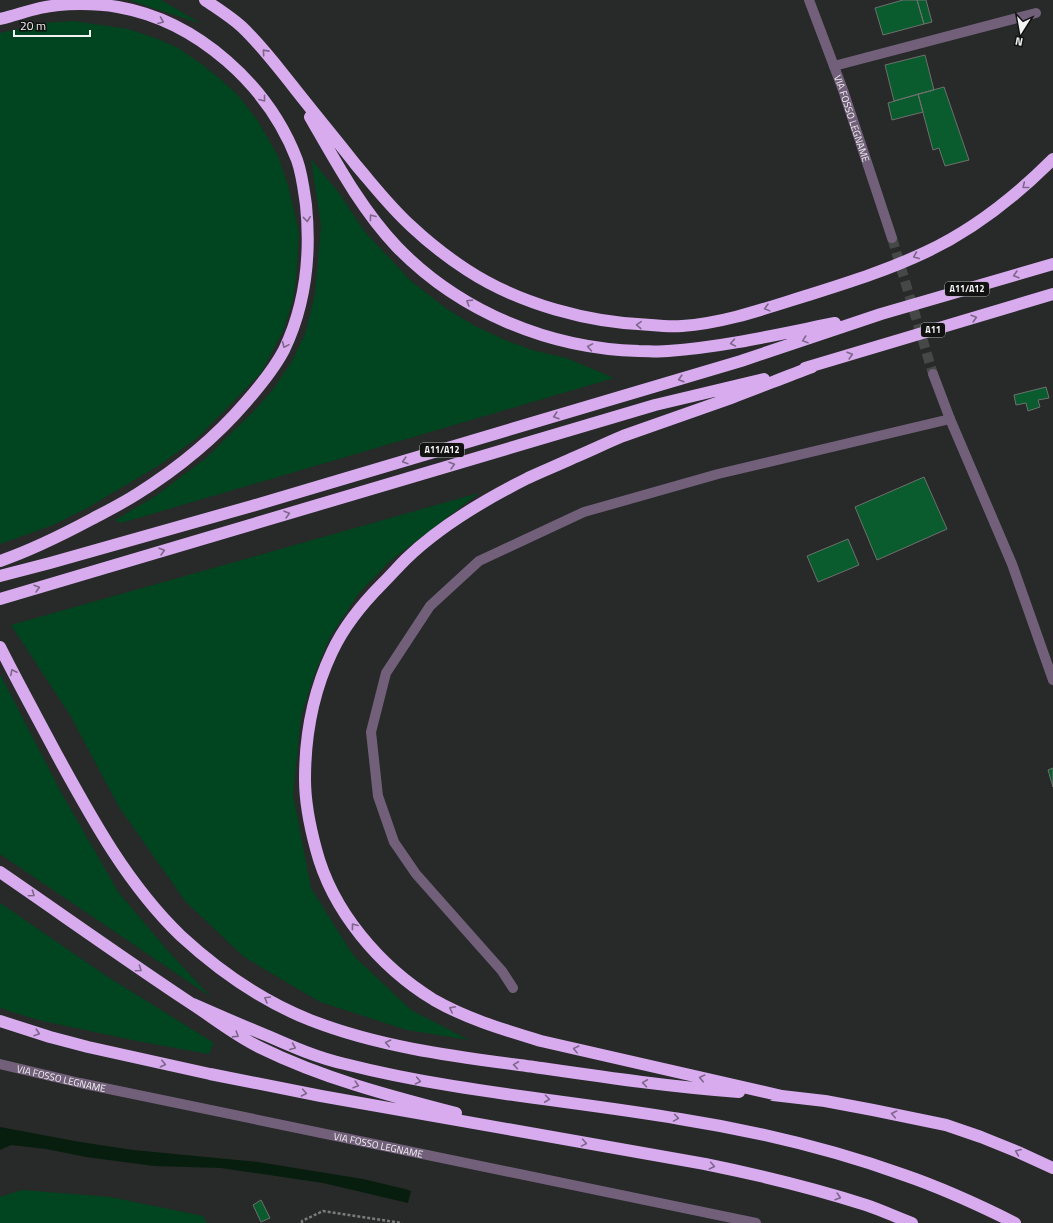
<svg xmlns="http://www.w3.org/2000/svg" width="1053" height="1223" viewBox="0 0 1053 1223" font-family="'Titillium Web',sans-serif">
	<rect width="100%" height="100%" fill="#272a28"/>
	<path fill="#00451f" d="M129 0H161L202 24Z
		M73 21 128 29 158 39 178 48 200 63 219 78 237 94 258 121 278 156 288 185 299 233 296 280 293 300 283 331 261 373 228 407 197 438 158 466 87 508 53 525 0 544V33L44 23Z
		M311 159 339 193 365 232 411 281 447 309 475 326 505 340 532 350 566 358 614 378 121 523 115 520 154 497 206 458 255 410 274 388 292 361 305 334 315 294 321 226Z
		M479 493 390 561 359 593 330 637 313 678 301 717 293 795 311 888 353 955 411 1010 469 1040 407 1030 320 1002 244 957 185 901 119 807 70 715 11 625Z
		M0 674 62 794 119 893 168 951 211 997 0 854Z
		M0 903 108 977 214 1043 209 1054 142 1042 38 1020 0 1008Z
		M22 1190 110 1197 203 1216 207 1223H0V1197Z"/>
	<path fill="#071e0e" d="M0 1127 80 1142 133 1150 258 1162 363 1179 405 1189 411 1191 408 1203 323 1183 221 1168 154 1166 86 1157 46 1149 11 1145 0 1150Z"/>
	<path fill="#0a5c2e" stroke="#6e706e" d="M903 0H917L924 24 883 35 875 8Z
		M917 0H926L932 22 924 24Z
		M925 55 934 90 894 101 885 65Z
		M944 87 969 160 945 166 939 148 933 150 918 94Z
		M918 94 923 112 892 120 888 103Z
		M1046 387 1049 398 1038 400 1040 407 1028 411 1026 403 1016 405 1014 395Z
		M924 477 947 529 877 560 855 507Z
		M848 539 859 565 818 582 807 556Z
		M1053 768V787L1048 770Z
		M261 1200 270 1218 261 1222 253 1205Z"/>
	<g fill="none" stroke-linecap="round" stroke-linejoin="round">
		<path stroke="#454846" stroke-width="10" stroke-dasharray="10 5" stroke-linecap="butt" d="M892 238 933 374"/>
		<path stroke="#7a7c7b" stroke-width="2.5" stroke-dasharray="3 2" stroke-linecap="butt" d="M302 1223V1221L323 1211 402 1223"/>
		<g stroke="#72607b" stroke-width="10">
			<path id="s1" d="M809 0 843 90 892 238"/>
			<path d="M834 66 1036 13"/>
			<path d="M933 374 950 419 1012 564 1053 680"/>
			<path d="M513 988 502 971 416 874 394 842 378 796 371 732 386 673 430 606 479 561 584 512 718 474 950 419"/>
			<path id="s2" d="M0 1064 80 1083 756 1223"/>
		</g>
		<path stroke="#d7abee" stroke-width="12" d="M205 0C218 9 231 17 242 27 261 45 276 65 292 85 313 112 335 138 356 165 374 186 390 207 411 226 428 242 447 257 467 270 519 304 589 323 651 325 661 326 672 327 682 326 727 323 772 306 815 293 853 281 890 269 926 252 973 230 1016 196 1053 159
			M0 19C13 16 27 11 40 8 64 3 94 3 118 7 198 21 269 86 297 160 302 174 304 191 306 205 311 255 306 304 284 350 274 369 260 386 246 402 215 438 177 469 137 494 123 503 107 511 92 519 62 535 32 550 0 561
			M310 117C336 162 361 209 397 247 460 312 550 349 639 351 649 351 658 352 668 351 724 347 780 334 835 323
			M805 368 1053 294
			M0 576 50 563 252 506 741 361 881 314 1053 264
			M0 599 655 405 764 379
			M0 647C18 683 38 719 57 755 92 819 128 885 181 936 219 971 262 1001 310 1020 381 1048 459 1057 534 1067 603 1077 670 1087 739 1092
			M0 872C64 916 127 961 192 1004 215 1019 236 1036 261 1048 322 1078 390 1096 456 1113
			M193 1004C218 1015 243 1026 268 1036 293 1047 318 1058 345 1064 455 1092 568 1100 680 1119 756 1131 831 1149 904 1175 942 1188 979 1205 1015 1223
			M0 1021 50 1037 88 1047 210 1074 321 1096 705 1164C759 1175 813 1188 866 1205 881 1210 896 1217 912 1223
			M773 1095 825 1101 873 1110 946 1125 981 1137 1018 1152 1053 1168
			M782 1096 541 1041C505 1030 467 1019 434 1000 380 967 332 911 316 849 310 827 305 803 305 779 305 736 313 692 332 652 344 626 363 603 383 583 391 575 398 567 406 559 440 526 486 499 528 478 543 471 558 465 573 458 590 451 606 443 623 436 659 423 695 411 731 398 758 388 785 377 812 367"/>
	</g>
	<defs><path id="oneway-chevron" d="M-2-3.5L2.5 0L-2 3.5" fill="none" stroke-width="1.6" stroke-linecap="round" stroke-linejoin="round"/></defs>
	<g stroke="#7e668b">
		<use href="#oneway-chevron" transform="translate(161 21) rotate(22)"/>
		<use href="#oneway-chevron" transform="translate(265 52) rotate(-132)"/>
		<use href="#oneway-chevron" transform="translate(263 99) rotate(52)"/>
		<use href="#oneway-chevron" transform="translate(1025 186) rotate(141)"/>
		<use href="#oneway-chevron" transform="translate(372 217) rotate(-127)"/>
		<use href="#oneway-chevron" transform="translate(307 219) rotate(84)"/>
		<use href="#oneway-chevron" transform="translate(916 256) rotate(157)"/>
		<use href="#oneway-chevron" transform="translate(1016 275) rotate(164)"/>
		<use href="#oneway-chevron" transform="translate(469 302) rotate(-148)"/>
		<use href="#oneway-chevron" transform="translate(767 308) rotate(165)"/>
		<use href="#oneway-chevron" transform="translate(974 318) rotate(-17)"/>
		<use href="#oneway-chevron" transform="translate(639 325) rotate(-178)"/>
		<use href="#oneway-chevron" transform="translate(805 340) rotate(161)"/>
		<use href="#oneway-chevron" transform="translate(733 343) rotate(170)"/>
		<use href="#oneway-chevron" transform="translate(285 345) rotate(114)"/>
		<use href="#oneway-chevron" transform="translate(590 347) rotate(-170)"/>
		<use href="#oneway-chevron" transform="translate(850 355) rotate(-17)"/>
		<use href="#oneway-chevron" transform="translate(681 379) rotate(163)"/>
		<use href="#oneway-chevron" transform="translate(556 416) rotate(163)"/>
		<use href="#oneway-chevron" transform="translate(405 461) rotate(163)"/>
		<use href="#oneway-chevron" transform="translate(452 465) rotate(-16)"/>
		<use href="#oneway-chevron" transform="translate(287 514) rotate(-16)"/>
		<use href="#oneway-chevron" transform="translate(162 551) rotate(-16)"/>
		<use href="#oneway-chevron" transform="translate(37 588) rotate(-16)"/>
		<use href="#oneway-chevron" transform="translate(13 672) rotate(-117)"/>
		<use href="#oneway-chevron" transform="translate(32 894) rotate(35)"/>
		<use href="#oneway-chevron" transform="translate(354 926) rotate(-127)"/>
		<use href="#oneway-chevron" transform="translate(139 969) rotate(35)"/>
		<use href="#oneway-chevron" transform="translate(267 999) rotate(-150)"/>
		<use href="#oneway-chevron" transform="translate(452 1009) rotate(-153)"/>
		<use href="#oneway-chevron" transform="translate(37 1033) rotate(18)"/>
		<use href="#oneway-chevron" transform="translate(236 1035) rotate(32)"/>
		<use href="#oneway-chevron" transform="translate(388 1043) rotate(-167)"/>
		<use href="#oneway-chevron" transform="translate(293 1047) rotate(23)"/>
		<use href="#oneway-chevron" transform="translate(576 1049) rotate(-166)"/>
		<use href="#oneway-chevron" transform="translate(163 1064) rotate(13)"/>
		<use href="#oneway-chevron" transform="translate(516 1065) rotate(-172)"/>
		<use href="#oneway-chevron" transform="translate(702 1078) rotate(-167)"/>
		<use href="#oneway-chevron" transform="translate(418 1081) rotate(12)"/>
		<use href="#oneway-chevron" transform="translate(645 1083) rotate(-172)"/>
		<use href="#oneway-chevron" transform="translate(356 1085) rotate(18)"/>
		<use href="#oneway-chevron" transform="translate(304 1093) rotate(11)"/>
		<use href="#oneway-chevron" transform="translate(547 1099) rotate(7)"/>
		<use href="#oneway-chevron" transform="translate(894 1114) rotate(-168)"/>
		<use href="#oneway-chevron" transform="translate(676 1118) rotate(9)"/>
		<use href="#oneway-chevron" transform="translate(584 1143) rotate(10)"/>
		<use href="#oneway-chevron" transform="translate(1018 1152) rotate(-157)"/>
		<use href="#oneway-chevron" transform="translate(712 1166) rotate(12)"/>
		<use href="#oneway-chevron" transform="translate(838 1197) rotate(17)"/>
	</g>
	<g text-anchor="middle" stroke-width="4" stroke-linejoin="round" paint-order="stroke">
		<g fill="#111211" stroke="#aeb0ae" stroke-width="1">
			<rect x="945" y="282" width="44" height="14" rx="3"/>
			<rect x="921" y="323" width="24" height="14" rx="3"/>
			<rect x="420" y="443" width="44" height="14" rx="3"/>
		</g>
		<g font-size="9" font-weight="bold" fill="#f2f3f2">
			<text x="967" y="292">A11/A12</text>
			<text x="933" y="333">A11</text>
			<text x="442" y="453">A11/A12</text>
		</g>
		<g font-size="10" fill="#f2f3f2" stroke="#111211">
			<text dy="4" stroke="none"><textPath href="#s1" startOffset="126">VIA FOSSO LEGNAME</textPath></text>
			<text dy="4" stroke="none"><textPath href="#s2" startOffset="63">VIA FOSSO LEGNAME</textPath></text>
			<text dy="4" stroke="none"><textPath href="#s2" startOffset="387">VIA FOSSO LEGNAME</textPath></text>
		</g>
	</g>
	<g transform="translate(1021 32) rotate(191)" stroke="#111211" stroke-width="3" paint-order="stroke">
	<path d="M0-3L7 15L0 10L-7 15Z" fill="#f2f3f2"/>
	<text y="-6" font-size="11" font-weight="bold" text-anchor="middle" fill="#f2f3f2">N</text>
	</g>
	<path d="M14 30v6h76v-6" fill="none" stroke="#f2f3f2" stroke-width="2"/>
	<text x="20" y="30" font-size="12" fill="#f2f3f2" stroke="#111211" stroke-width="3" paint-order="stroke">20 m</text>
</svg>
